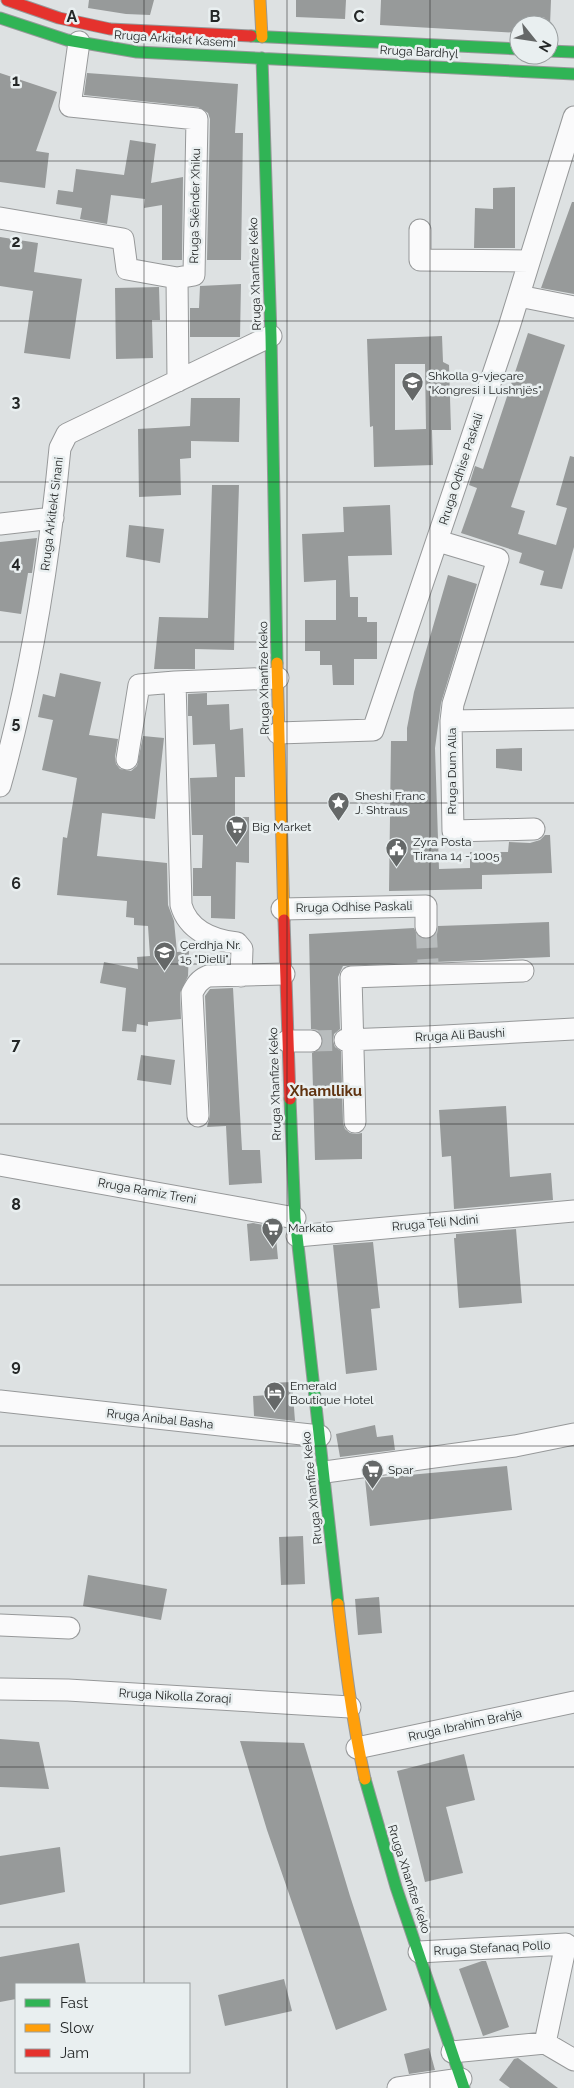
<svg xmlns="http://www.w3.org/2000/svg" width="574" height="2088" viewBox="0 0 574 2088" font-family="Raleway,sans-serif">
	<rect width="100%" height="100%" fill="#dde1e2"/>
	<path fill="#979a9a" fill-rule="evenodd" d="M89 0H154L150 15 126 14 88 8Z
		M296 0H346L345 19 296 17Z
		M381 0H551L550 25H519V33L380 25Z
		M0 73 57 92 36 151 49 153 45 188 0 182Z
		M87 73 238 84 235 133H243L241 260H207L210 119 208 113 198 107 84 95Z
		M130 140 156 144 151 183 183 177 182 260H162V205L144 208 145 199 111 195 107 224 80 219 82 208 56 204 58 190 73 192 76 169 124 175Z
		M515 187V248H474L475 208 493 209V188Z
		M572 202H574V294L541 288Z
		M0 237 38 243 34 272 82 279 70 359 24 353 33 291 0 286Z
		M241 284 240 337H190V308H199L200 286Z
		M159 287 160 320H152L153 358 116 359 115 288Z
		M528 333 565 345 511 507 525 511 518 534 556 545 567 508 556 505 570 456 574 457V547L562 589 540 585 544 571 519 563 522 553 461 533 477 488 469 485 475 466 483 469Z
		M442 336 443 362 449 365 451 430H432L433 465 374 467 373 426 370 427 367 339ZM395 364H425L426 429 395 430Z
		M191 398H240L239 442 191 441V458L180 459 181 495 139 497 138 429 190 426Z
		M212 485H239L234 650 195 649V669H154L159 617 208 618Z
		M390 505 392 555 348 556 350 597H358V617H367V622H377V659H354V685H333L332 665H320V651H305V620H336V580L304 582 302 534 344 532 343 507Z
		M129 525 164 529 160 563 126 557Z
		M37 538 32 573H28L21 614 0 611V542Z
		M448 575 477 584 441 703 435 748 439 869 470 868V852H508L509 842 530 843 540 840 545 835H550L552 873 482 875V889L389 891 391 741H407V728L414 692Z
		M60 673 101 682 89 735 118 739 115 757 116 764 120 769 131 771 137 766 143 736 164 738 155 819 102 813 97 856 167 863 168 905 174 921 177 952 189 951 188 976 180 993 181 1019 148 1022V1026L137 1024 136 1032 122 1031 126 988 100 983 104 962 138 969 137 957 150 956 148 926 134 925V918L126 917 127 901 57 895 63 837 67 838 77 778 42 770 53 720 38 717 43 694 55 697Z
		M207 693V705L229 704 230 730 243 728 245 777H235V817H249V863L236 862 235 919 211 918V896H193V868H202L203 835H192L190 778 217 777 215 744 193 745 192 716H188V694Z
		M522 748V771L496 768V749Z
		M549 922 550 957 343 966 338 977 340 1029 334 1034 333 1041 335 1047 341 1051 343 1123 345 1129 350 1133 356 1134 362 1133V1159L315 1160 312 1053 322 1048 323 1041 318 1030 311 1029 309 934 414 928 419 938 426 939 437 934 438 926Z
		M233 988 242 1150H260L262 1183 229 1185 226 1126 207 1127 210 1115 205 996 210 989Z
		M141 1055 175 1060 171 1085 137 1080Z
		M506 1106 510 1177 551 1173 553 1200 454 1209 451 1156 442 1157 439 1110Z
		M253 1223 275 1227 278 1259 250 1261 247 1224Z
		M516 1229 522 1303 459 1308 454 1238H456V1234Z
		M373 1242 380 1308 371 1309 377 1370 346 1374 333 1245Z
		M292 1382 295 1421 254 1416 253 1396 269 1395 268 1383Z
		M375 1425 377 1437 393 1435 395 1450 340 1457 336 1434Z
		M507 1466 512 1510 370 1526 365 1479Z
		M303 1536 305 1584 281 1585 279 1537Z
		M88 1575 167 1589 161 1620 83 1606Z
		M379 1597 382 1633 358 1635 355 1599Z
		M0 1739 39 1742 49 1789 0 1787Z
		M240 1741 304 1743 350 1896 387 2010 336 2030 267 1830Z
		M464 1754 475 1800 446 1807 463 1873 425 1882 397 1771Z
		M60 1847 65 1892 0 1905V1856Z
		M79 1943 86 1984H16V1999L0 2002V1957Z
		M482 1961H486L509 2027 483 2036 459 1969Z
		M284 1979 292 2011 225 2026 218 1995Z
		M429 2048 435 2070 409 2074 404 2054Z
		M518 2058 558 2088H510L499 2080 514 2059Z"/>
	<g fill="none" stroke-linecap="round" stroke-linejoin="round">
		<path stroke="#b8bcbd" stroke-width="21" stroke-dasharray="21 11" stroke-linecap="butt" d="M426 927 428 963
			M311 1041 345 1040"/>
		<defs>
			<path id="street" d="M79 42 70 106 197 119 194 275 177 278 178 381
				M0 218 123 239 127 269 177 278
				M420 230V260L529 261
				M519 296 574 307
				M0 524 53 518
				M438 541 498 559 453 704 451 721 453 831 534 829
				M451 721 574 719
				M278 733 373 730 509 327 574 117
				M127 759 139 685 175 682
				M0 786C31 676 49 563 60 448L67 434 271 336
				M282 909 426 906V927
				M241 976 242 949 237 943C212 940 188 930 181 905L175 682 278 678
				M345 1040 426 1037 574 1029
				M287 1041H311
				M198 1116 192 993C196 985 199 980 208 976L284 974
				M355 1122 351 977 523 971
				M0 1165 295 1218
				M297 1236 574 1211
				M0 1401 320 1436
				M325 1472 515 1446 574 1434
				M0 1625 69 1628
				M0 1689 68 1690 350 1707
				M357 1748 574 1702
				M419 1952 566 1944 545 2043
				M452 2052 545 2043 574 2060
				M398 2088 461 2079"/>
			<path id="fast" d="M0 18 67 40 137 52 574 74
				M251 36 519 49
				M549 51 574 52
				M262 58 271 336 277 663
				M290 1099 295 1218 338 1604
				M365 1779 396 1887 464 2088"/>
			<path id="slow" d="M260 0 262 37
				M277 663 284 920
				M338 1604C345 1663 352 1721 365 1779"/>
			<path id="jam" d="M7 0 59 18 110 29 251 36
				M284 920 290 1099"/>
		</defs>
		<use href="#street" stroke="#969899" stroke-width="23"/>
		<use href="#fast" stroke="#969899" stroke-width="13"/>
		<use href="#slow" stroke="#969899" stroke-width="13"/>
		<use href="#jam" stroke="#969899" stroke-width="13"/>
		<use href="#street" stroke="#fafafb" stroke-width="21"/>
		<use href="#fast" stroke="#30b455" stroke-width="11"/>
		<use href="#slow" stroke="#ff9f0a" stroke-width="11"/>
		<use href="#jam" stroke="#e5322d" stroke-width="11"/>
	</g>
	<path fill="none" stroke="#242727" stroke-width="1" stroke-opacity="0.55" d="M144 0V1984M287 0V2088M430 0V2088M0 161H574M0 321H574M0 482H574M0 642H574M0 803H574M0 964H574M0 1124H574M0 1285H574M0 1446H574M0 1606H574M0 1767H574M0 1927H574M144 2072V2088"/>
	<defs>
		<symbol id="school-pin" viewBox="-11 -11 22 30"><path d="M0 17L-7.5 6A9.5 9.5 0 1 1 7.5 6Z" fill="#656868" stroke="#e9eff0"/><path d="M0-5L7-2L0 1L-7-2ZM-4 1L0 2.5L4 1V4Q0 6-4 4Z" fill="#fff"/></symbol>
		<symbol id="sight-pin" viewBox="-11 -11 22 30"><path d="M0 17L-7.5 6A9.5 9.5 0 1 1 7.5 6Z" fill="#656868" stroke="#e9eff0"/><path d="M0-6L1.8-2.2L6-1.7L2.9 1.2L3.7 5.4L0 3.3L-3.7 5.4L-2.9 1.2L-6-1.7L-1.8-2.2Z" fill="#fff"/></symbol>
		<symbol id="supermarket-pin" viewBox="-11 -11 22 30"><path d="M0 17L-7.5 6A9.5 9.5 0 1 1 7.5 6Z" fill="#656868" stroke="#e9eff0"/><path d="M-6-5.5h2.5l.6 2H6L4.5 2H-2.5L-4.4-4H-6ZM-1.5 3.2a1.3 1.3 0 1 0 .1 0ZM3 3.2a1.3 1.3 0 1 0 .1 0Z" fill="#fff"/></symbol>
		<symbol id="civic-pin" viewBox="-11 -11 22 30"><path d="M0 17L-7.5 6A9.5 9.5 0 1 1 7.5 6Z" fill="#656868" stroke="#e9eff0"/><path d="M-.6-6.5H3V-4.5H.6V-3L4-1V1h2V6H-6V1h2V-1L-.6-3ZM-1.2 2.5V6h2.4V2.5Z" fill="#fff"/></symbol>
		<symbol id="hotel-pin" viewBox="-11 -11 22 30"><path d="M0 17L-7.5 6A9.5 9.5 0 1 1 7.5 6Z" fill="#656868" stroke="#e9eff0"/><path d="M-6-4.5h1.5V1H6V5H4.5V3h-9V5H-6ZM-4 0a1.8 1.8 0 1 1 3.6 0ZM.5 0V-2.5h3Q6-2.5 6 0Z" fill="#fff"/></symbol>
	</defs>
	<g fill-rule="evenodd">
		<use href="#school-pin" x="400" y="370" width="25" height="34"/>
		<use href="#sight-pin" x="326" y="790" width="25" height="34"/>
		<use href="#supermarket-pin" x="224" y="814" width="25" height="34"/>
		<use href="#civic-pin" x="384" y="836" width="25" height="34"/>
		<use href="#school-pin" x="152" y="940" width="25" height="34"/>
		<use href="#supermarket-pin" x="260" y="1216" width="25" height="34"/>
		<use href="#hotel-pin" x="262" y="1380" width="25" height="34"/>
		<use href="#supermarket-pin" x="360" y="1458" width="25" height="34"/>
	</g>
	<g text-anchor="middle" stroke-width="5" stroke-linejoin="round" paint-order="stroke">
		<g font-size="12" fill="#242727" stroke="#e9eff0">
			<text transform="translate(175 39) rotate(4)" y="4">Rruga Arkitekt Kasemi</text>
			<text transform="translate(419 52) rotate(3)" y="4">Rruga Bardhyl</text>
			<text transform="translate(195 206) rotate(-89)" y="4">Rruga Skënder Xhiku</text>
			<text transform="translate(255 274) rotate(-92)" y="4">Rruga Xhanfize Keko</text>
			<text transform="translate(461 469) rotate(-72)" y="4">Rruga Odhise Paskali</text>
			<text transform="translate(52 514) rotate(-83)" y="4">Rruga Arkitekt Sinani</text>
			<text transform="translate(264 678) rotate(-91)" y="4">Rruga Xhanfize Keko</text>
			<text transform="translate(452 771) rotate(-90)" y="4">Rruga Dum Alla</text>
			<text transform="translate(354 907) rotate(-1)" y="4">Rruga Odhise Paskali</text>
			<text transform="translate(460 1035) rotate(-3)" y="4">Rruga Ali Baushi</text>
			<text transform="translate(275 1084) rotate(-92)" y="4">Rruga Xhanfize Keko</text>
			<text transform="translate(147 1191) rotate(10)" y="4">Rruga Ramiz Treni</text>
			<text transform="translate(435 1223) rotate(-5)" y="4">Rruga Teli Ndini</text>
			<text transform="translate(160 1419) rotate(6)" y="4">Rruga Anibal Basha</text>
			<text transform="translate(312 1488) rotate(-96)" y="4">Rruga Xhanfize Keko</text>
			<text transform="translate(175 1696) rotate(3)" y="4">Rruga Nikolla Zoraqi</text>
			<text transform="translate(465 1725) rotate(-12)" y="4">Rruga Ibrahim Brahja</text>
			<text transform="translate(409 1879) rotate(72)" y="4">Rruga Xhanfize Keko</text>
			<text transform="translate(492 1948) rotate(-3)" y="4">Rruga Stefanaq Pollo</text>
		</g>
		<g font-size="12" fill="#242727" stroke="#e9eff0" text-anchor="start">
			<text x="428" y="380">Shkolla 9-vjeçare<tspan x="428" dy="14">"Kongresi i Lushnjës"</tspan></text>
			<text x="355" y="800">Sheshi Franc<tspan x="355" dy="14">J. Shtraus</tspan></text>
			<text x="252" y="831">Big Market</text>
			<text x="413" y="846">Zyra Posta<tspan x="413" dy="14">Tirana 14 - 1005</tspan></text>
			<text x="180" y="949">Çerdhja Nr.<tspan x="180" dy="14">15 "Dielli"</tspan></text>
			<text x="288" y="1232">Markato</text>
			<text x="290" y="1390">Emerald<tspan x="290" dy="14">Boutique Hotel</tspan></text>
			<text x="388" y="1474">Spar</text>
		</g>
		<g font-size="15" font-weight="bold" fill="#603310" stroke="#e9eff0">
			<text x="326" y="1096">Xhamlliku</text>
		</g>
	</g>
	<g font-size="16" text-anchor="middle" font-weight="bold" fill="#242727" stroke="#e9eff0" stroke-width="5" stroke-linejoin="round" paint-order="stroke">
		<text x="72" y="22">A</text>
		<text x="215" y="22">B</text>
		<text x="359" y="22">C</text>
		<text x="16" y="86">1</text>
		<text x="16" y="247">2</text>
		<text x="16" y="407">3</text>
		<text x="16" y="568">4</text>
		<text x="16" y="728">5</text>
		<text x="16" y="889">6</text>
		<text x="16" y="1050">7</text>
		<text x="16" y="1210">8</text>
		<text x="16" y="1371">9</text>
	</g>
	<rect x="15" y="1983" width="175" height="90" fill="#e9eff0" stroke="#9a9fa0"/>
	<rect x="25" y="1999" width="25" height="8" fill="#30b455" stroke="#9a9fa0"/>
	<text x="60" y="2008" font-size="15" fill="#242727">Fast</text>
	<rect x="25" y="2024" width="25" height="8" fill="#ff9f0a" stroke="#9a9fa0"/>
	<text x="60" y="2033" font-size="15" fill="#242727">Slow</text>
	<rect x="25" y="2049" width="25" height="8" fill="#e5322d" stroke="#9a9fa0"/>
	<text x="60" y="2058" font-size="15" fill="#242727">Jam</text>
	<g transform="translate(534 40) rotate(120)"><circle r="24" fill="#e9eff0" stroke="#9a9fa0"/>
	<path d="M0-4L9 19L0 12L-9 19Z" fill="#656868"/>
	<text y="-8" font-size="14" font-weight="bold" text-anchor="middle" fill="#242727">N</text>
	</g>
</svg>
